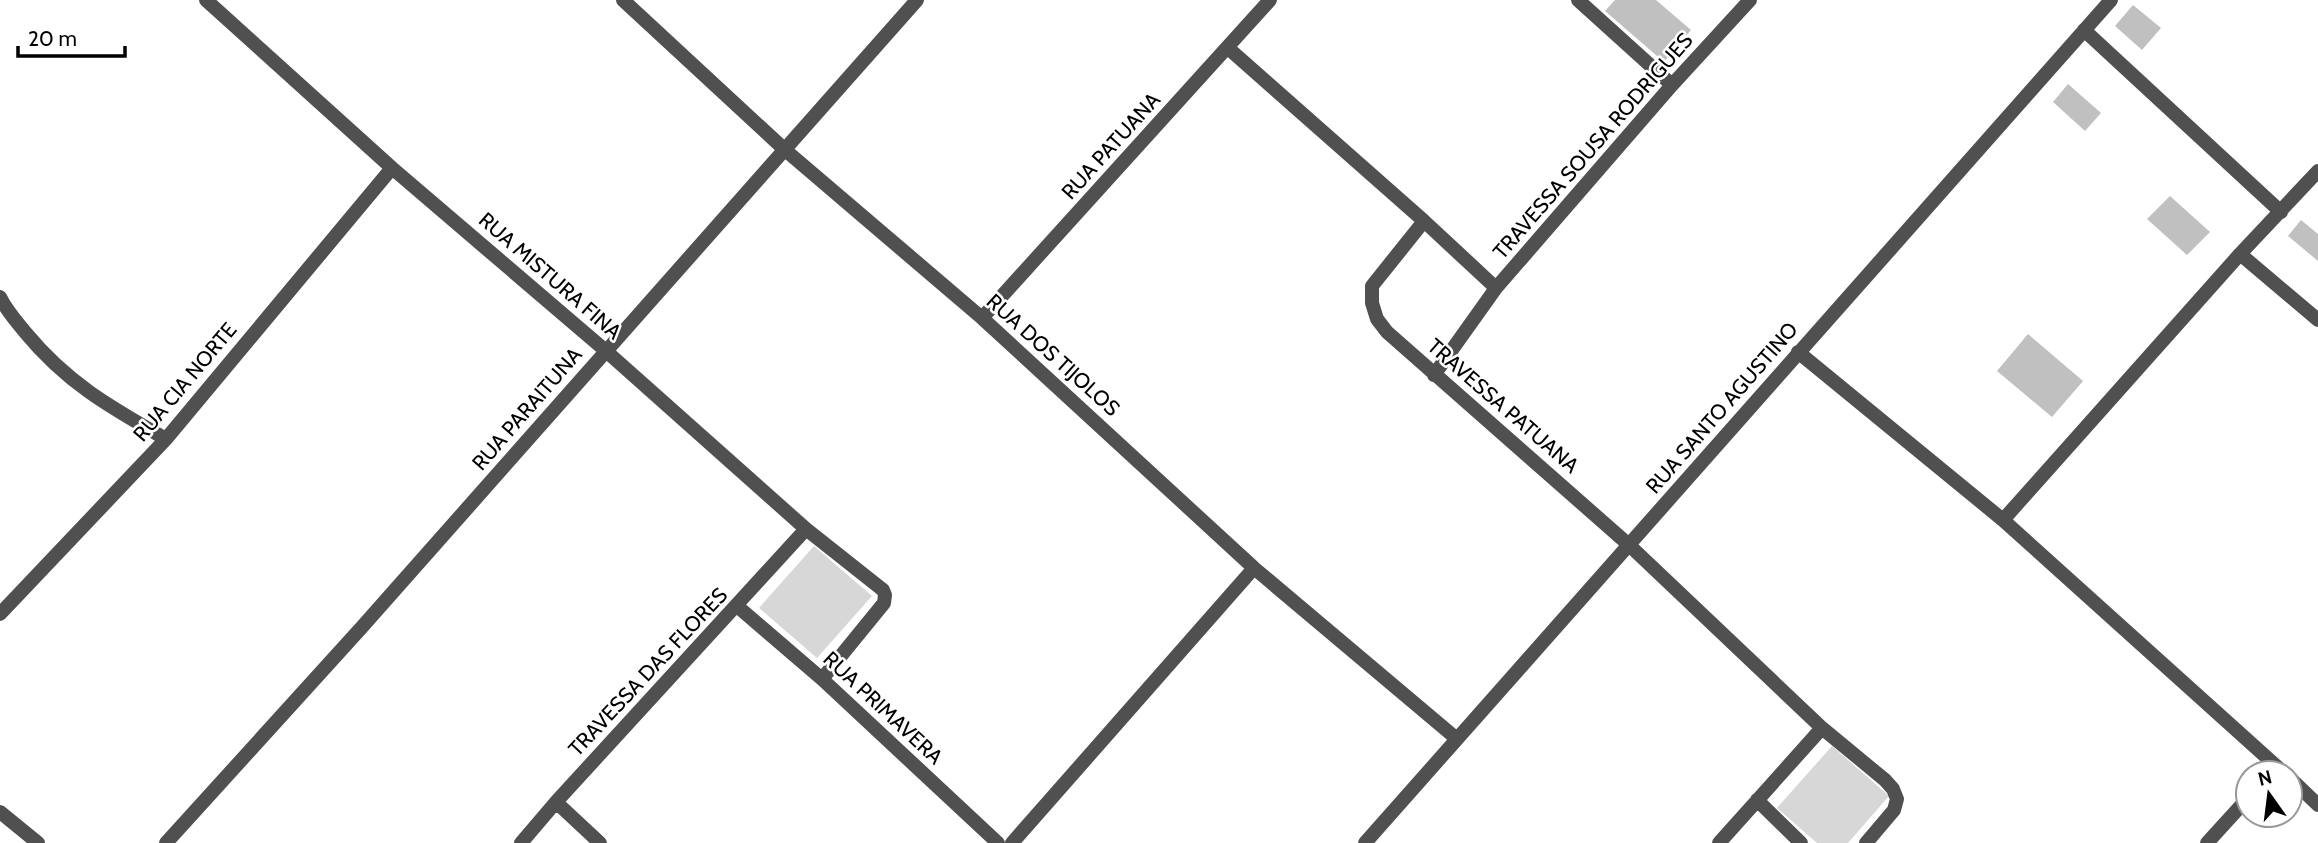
<svg xmlns="http://www.w3.org/2000/svg" width="2318" height="843" viewBox="0 0 2318 843" font-family="Cabin,sans-serif">
	<rect width="100%" height="100%" fill="#fff"/>
	<path fill="#d7d7d7" d="M814 546 872 596 817 658 759 608Z
		M1832 746 1889 796 1848 843H1817L1777 808Z"/>
	<path fill="#c0c0c0" d="M1615 0H1656L1691 30 1664 62 1605 11Z
		M2133 5 2161 28 2142 50 2115 26Z
		M2068 84 2101 113 2085 131 2053 102Z
		M2170 196 2210 232 2187 255 2147 219Z
		M2301 220 2318 234V261L2288 236Z
		M2028 334 2083 381 2052 417 1997 371Z"/>
	<g fill="none" stroke-linecap="round" stroke-linejoin="round">
		<path stroke="#505050" stroke-width="14" d="M206 0 392 168 606 351 806 529 883 590 885 595 884 603 822 679
			M623 0 784 149 982 318 1254 568 1457 739
			M1578 0 1672 85
			M2084 30 2281 212
			M1228 48 1424 221 1496 288
			M1424 221 1372 286V303L1377 319 1387 332 1629 545 1822 728 1885 780 1893 789 1897 799 1894 810 1866 843
			M2240 254 2318 320
			M0 297C6 310 16 321 25 332 67 383 110 407 166 439
			M982 318 1270 0
			M1798 352 2003 520 2284 773
			M1434 375 1496 288 1672 85 1750 0
			M2003 520 2240 254 2318 171
			M737 606 822 679 998 843
			M0 614 166 439 392 168
			M2290 778 2318 805
			M1757 800 1801 843
			M556 802 600 843
			M0 812 38 843
			M166 843 362 627 917 0
			M521 843 556 802 806 529
			M1012 843 1254 568
			M1365 843 2111 0
			M1719 843 1822 728
			M2207 843 2248 798"/>
	</g>
	<g text-anchor="middle" stroke-width="5" stroke-linejoin="round" paint-order="stroke">
		<g font-size="21" fill="#000" stroke="#fff">
			<text transform="translate(1111 146) rotate(-48)" y="7">RUA PATUANA</text>
			<text transform="translate(1593 146) rotate(-49)" y="7">TRAVESSA SOUSA RODRIGUES</text>
			<text transform="translate(550 276) rotate(41)" y="7">RUA MISTURA FINA</text>
			<text transform="translate(1053 355) rotate(42)" y="7">RUA DOS TIJOLOS</text>
			<text transform="translate(185 382) rotate(-50)" y="7">RUA CIA NORTE</text>
			<text transform="translate(1503 406) rotate(41)" y="7">TRAVESSA PATUANA</text>
			<text transform="translate(1722 408) rotate(-49)" y="7">RUA SANTO AGUSTINO</text>
			<text transform="translate(527 409) rotate(-49)" y="7">RUA PARAITUNA</text>
			<text transform="translate(648 672) rotate(-47)" y="7">TRAVESSA DAS FLORES</text>
			<text transform="translate(883 708) rotate(43)" y="7">RUA PRIMAVERA</text>
		</g>
	</g>
	<g transform="translate(2269 794) rotate(346)"><circle r="33" fill="#ffffff" stroke="#999999" stroke-width="2"/>
	<path d="M0-5L12 26L0 18L-12 26Z" fill="#000000"/>
	<text y="-10" font-size="19" font-weight="bold" text-anchor="middle" fill="#000000">N</text>
	</g>
	<path d="M18 46v10h107v-10" fill="none" stroke="#000000" stroke-width="3.5"/>
	<text x="28" y="46" font-size="21" fill="#000000" stroke="#ffffff" stroke-width="5" paint-order="stroke">20 m</text>
</svg>
